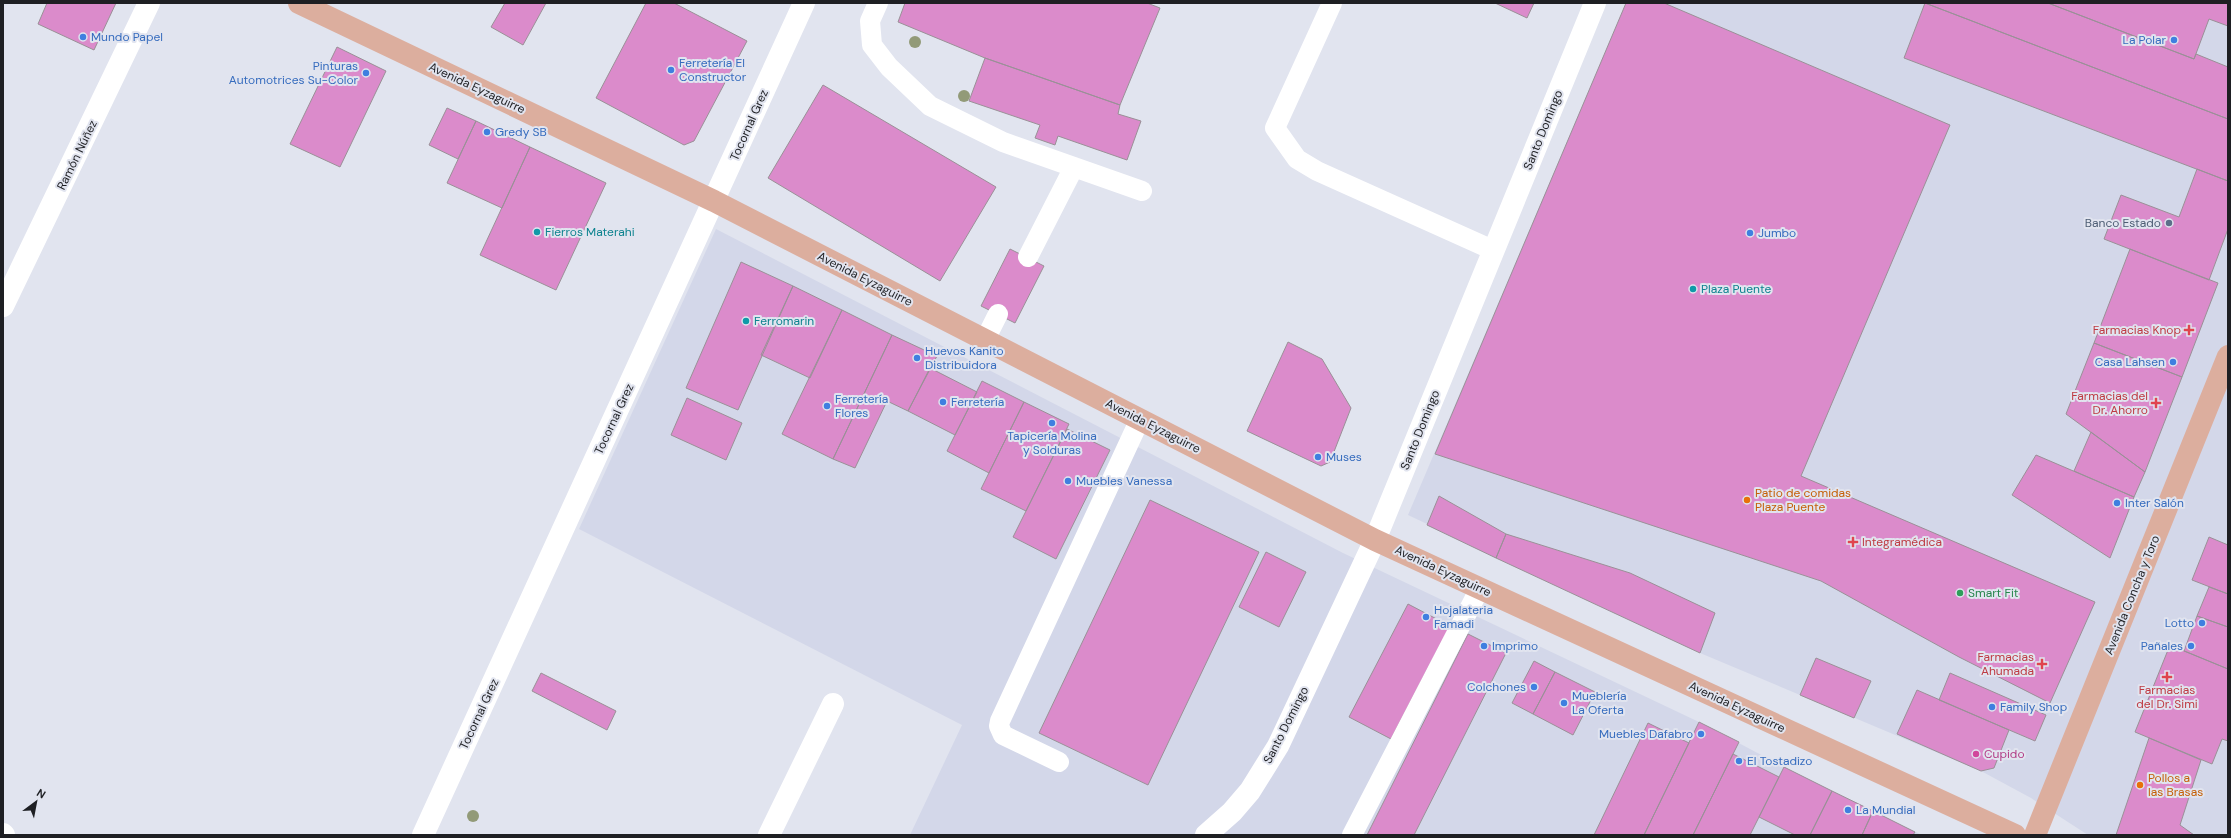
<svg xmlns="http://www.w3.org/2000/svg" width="2231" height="838" viewBox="0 0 2231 838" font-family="'DM Sans',sans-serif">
	<rect width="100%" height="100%" fill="#e1e4ef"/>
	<path fill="#d3d7e9" d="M1626 3H2228V835H2088L2031 798 1981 771 1700 653 1408 515Z
		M716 229 1343 553 1699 722 1784 767 1922 835H910L962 725 579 529Z"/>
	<path fill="#db8bcb" stroke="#9a9097" d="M47 3H116L94 50 38 24Z
		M505 3H546L523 45 491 27Z
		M646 3H674L747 41 694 141 684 145 596 98Z
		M905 3H1147L1160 8 1120 105 985 58 898 22Z
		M1495 3H1534L1527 18Z
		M1626 3H1664L1950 125 1801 476 2095 602 2050 703 1959 657 1821 581 1435 454Z
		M1925 3H2048L2194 59 2196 54 2228 67V119Z
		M1925 3 2228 119V181L1904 58Z
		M2048 3H2228V26L2209 19 2194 59Z
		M337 47 386 71 340 167 290 144Z
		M985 58 1120 105 1118 114 1141 121 1127 160 1058 136 1055 145 1035 138 1040 125 969 101Z
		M823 85 996 187 940 281 768 178Z
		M447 108 476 121 458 159 429 145Z
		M476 121 530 147 502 208 447 183Z
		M530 147 606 183 556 290 480 255Z
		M2197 169 2228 181V229L2209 280 2104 239 2121 195 2179 217Z
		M1010 249 1044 266 1015 323 981 306Z
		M2130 249 2218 283 2182 377 2094 343Z
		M741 262 793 286 738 410 686 388Z
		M793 286 842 310 810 378 761 355Z
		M842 310 892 335 833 459 782 434Z
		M892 335 937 356 908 411 887 401 855 468 833 459Z
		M1288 342 1322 359 1351 408 1330 462 1321 466 1247 431Z
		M2094 343 2182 377 2145 472 2066 414Z
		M930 368 977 392 955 435 908 411Z
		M982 381 1024 402 989 473 947 451Z
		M687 398 742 423 726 460 671 435Z
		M1024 402 1069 424 1026 511 981 489Z
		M1067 429 1110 450 1056 559 1013 537Z
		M2091 432 2145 472 2134 497 2074 471Z
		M2036 455 2134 497 2110 558 2012 495Z
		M1439 496 1506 534 1496 558 1427 525Z
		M1150 500 1259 552 1148 785 1039 733Z
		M1506 534 1630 573 1715 613 1700 653 1496 558Z
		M2209 537 2228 545V594L2192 580Z
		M1266 552 1306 572 1279 627 1239 607Z
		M2209 587 2228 594V627L2197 616Z
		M1408 604 1450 626 1391 739 1349 717Z
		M2197 616 2228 627V669L2184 651Z
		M1468 634 1506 653 1414 835H1367Z
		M2170 645 2228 669V741L2222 739 2212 764 2135 732Z
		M1816 658 1871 681 1854 718 1800 695Z
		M1534 661 1555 672 1533 714 1512 703Z
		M1555 672 1595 692 1573 735 1533 714Z
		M541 673 616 711 607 730 532 691Z
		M1950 673 2046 715 2035 741 1939 700Z
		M1917 690 2009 730 1994 768 1981 771 1897 734Z
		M1699 722 1739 742 1733 754 1693 835H1644Z
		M1648 723 1689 743 1644 835H1594Z
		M2149 738 2201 760 2180 825 2194 835H2116Z
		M1733 754 1779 777 1750 835H1693Z
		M1784 767 1832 791 1810 835H1795L1759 817Z
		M1832 791 1873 811 1862 835H1810Z
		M1873 811 1915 832 1913 835H1862Z"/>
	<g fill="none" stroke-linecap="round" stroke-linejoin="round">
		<path stroke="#fff" stroke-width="20" d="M878 3 870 21 872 45 889 67 930 106 1003 142 1142 191
			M1332 3 1275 128 1297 159 1317 171 1493 250
			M1028 257 1074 167
			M985 340 998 314
			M1059 762 1003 735 999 726 1000 721 1140 419
			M1352 835 1480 588"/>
		<path stroke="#fff" stroke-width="22" d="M3 306 149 3
			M769 835 833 704"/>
		<path stroke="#fff" stroke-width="22" d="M3 834 4 835
			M423 835 804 3
			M1206 835 1232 812 1250 791 1278 746 1375 540 1595 3"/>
		<path stroke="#dcae9e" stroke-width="22" d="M299 3 714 201 1375 540 2015 835
			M2035 835 2228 356"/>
	</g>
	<g fill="#929a78">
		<circle cx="915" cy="42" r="6"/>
		<circle cx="964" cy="96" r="6"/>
		<circle cx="473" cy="816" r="6"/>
	</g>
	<g fill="#3f7fe0" stroke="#e1e4ef" stroke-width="1.5">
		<circle cx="83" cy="37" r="4"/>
		<circle cx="2174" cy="40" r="4"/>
		<circle cx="671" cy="70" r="4"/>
		<circle cx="366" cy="73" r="4"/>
		<circle cx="487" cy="132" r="4"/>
		<circle cx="1750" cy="233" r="4"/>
		<circle cx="917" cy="358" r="4"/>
		<circle cx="2173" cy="362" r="4"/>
		<circle cx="943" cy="402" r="4"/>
		<circle cx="827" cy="406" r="4"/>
		<circle cx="1052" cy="423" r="4"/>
		<circle cx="1318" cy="457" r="4"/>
		<circle cx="1068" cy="481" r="4"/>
		<circle cx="2117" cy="503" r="4"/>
		<circle cx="1426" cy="617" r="4"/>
		<circle cx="2202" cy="623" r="4"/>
		<circle cx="1484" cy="646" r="4"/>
		<circle cx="2191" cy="646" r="4"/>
		<circle cx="1534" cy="687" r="4"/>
		<circle cx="1564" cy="703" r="4"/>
		<circle cx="1992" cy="707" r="4"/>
		<circle cx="1701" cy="734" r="4"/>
		<circle cx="1739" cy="761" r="4"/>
		<circle cx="1848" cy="810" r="4"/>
	</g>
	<circle fill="#5c6f8a" stroke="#e1e4ef" stroke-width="1.5" cx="2169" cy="223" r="4"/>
	<g fill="#0f9aa8" stroke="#e1e4ef" stroke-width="1.5">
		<circle cx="537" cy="232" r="4"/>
		<circle cx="1693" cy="289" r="4"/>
		<circle cx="746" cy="321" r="4"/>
	</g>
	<g fill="#e0444e" stroke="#e1e4ef" stroke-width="1.5">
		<path d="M2187 324h4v4h4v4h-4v4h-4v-4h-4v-4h4z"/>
		<path d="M2154 397h4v4h4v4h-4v4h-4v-4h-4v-4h4z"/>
		<path d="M1851 536h4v4h4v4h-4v4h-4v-4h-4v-4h4z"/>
		<path d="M2040 658h4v4h4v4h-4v4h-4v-4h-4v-4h4z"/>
		<path d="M2165 671h4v4h4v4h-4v4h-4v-4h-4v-4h4z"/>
	</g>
	<g fill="#e8710a" stroke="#e1e4ef" stroke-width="1.5">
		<circle cx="1747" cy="500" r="4"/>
		<circle cx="2140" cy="785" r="4"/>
	</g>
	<circle fill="#2e9e5b" stroke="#e1e4ef" stroke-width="1.5" cx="1960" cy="593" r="4"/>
	<circle fill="#d1479c" stroke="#e1e4ef" stroke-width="1.5" cx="1976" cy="754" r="4"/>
	<g text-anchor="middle" stroke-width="4" stroke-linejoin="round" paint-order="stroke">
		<g font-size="12" fill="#366cbe" stroke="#e1e4ef" text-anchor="start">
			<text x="91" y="41">Mundo Papel</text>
			<text x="2166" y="44" text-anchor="end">La Polar</text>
			<text x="679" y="67">Ferretería El<tspan x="679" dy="14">Constructor</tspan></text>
			<text x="358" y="70" text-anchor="end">Pinturas<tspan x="358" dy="14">Automotrices Su-Color</tspan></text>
			<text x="495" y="136">Gredy SB</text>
			<text x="1758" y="237">Jumbo</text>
			<text x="925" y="355">Huevos Kanito<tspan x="925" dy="14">Distribuidora</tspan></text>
			<text x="2165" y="366" text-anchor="end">Casa Lahsen</text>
			<text x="835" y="403">Ferretería<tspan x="835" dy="14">Flores</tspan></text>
			<text x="951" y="406">Ferretería</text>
			<text x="1052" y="440" text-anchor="middle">Tapicería Molina<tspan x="1052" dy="14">y Solduras</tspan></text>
			<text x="1326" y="461">Muses</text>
			<text x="1076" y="485">Muebles Vanessa</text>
			<text x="2125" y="507">Inter Salón</text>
			<text x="1434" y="614">Hojalateria<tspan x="1434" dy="14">Famadi</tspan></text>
			<text x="2194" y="627" text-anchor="end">Lotto</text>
			<text x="1492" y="650">Imprimo</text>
			<text x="2183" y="650" text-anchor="end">Pañales</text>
			<text x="1526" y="691" text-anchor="end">Colchones</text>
			<text x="1572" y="700">Mueblería<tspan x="1572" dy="14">La Oferta</tspan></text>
			<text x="2000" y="711">Family Shop</text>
			<text x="1693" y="738" text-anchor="end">Muebles Dafabro</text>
			<text x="1747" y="765">El Tostadizo</text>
			<text x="1856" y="814">La Mundial</text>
		</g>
		<g font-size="12" fill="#1e1f23" stroke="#e1e4ef">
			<text transform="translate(477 88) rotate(25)" y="4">Avenida Eyzaguirre</text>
			<text transform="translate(749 125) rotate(-66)" y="4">Tocornal Grez</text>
			<text transform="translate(1543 130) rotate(-68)" y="4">Santo Domingo</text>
			<text transform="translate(77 155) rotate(-64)" y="4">Ramón Núñez</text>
			<text transform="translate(865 279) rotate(27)" y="4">Avenida Eyzaguirre</text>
			<text transform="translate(614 419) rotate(-65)" y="4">Tocornal Grez</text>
			<text transform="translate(1153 426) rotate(27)" y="4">Avenida Eyzaguirre</text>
			<text transform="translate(1420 430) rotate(-68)" y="4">Santo Domingo</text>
			<text transform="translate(1443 571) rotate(25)" y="4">Avenida Eyzaguirre</text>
			<text transform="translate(2132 595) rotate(-68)" y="4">Avenida Concha y Toro</text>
			<text transform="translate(1737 707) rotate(25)" y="4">Avenida Eyzaguirre</text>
			<text transform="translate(479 714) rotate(-65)" y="4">Tocornal Grez</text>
			<text transform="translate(1286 725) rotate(-63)" y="4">Santo Domingo</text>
		</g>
		<g font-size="12" fill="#4e5e75" stroke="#e1e4ef" text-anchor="end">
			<text x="2161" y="227">Banco Estado</text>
		</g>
		<g font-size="12" fill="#0d838f" stroke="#e1e4ef" text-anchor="start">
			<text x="545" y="236">Fierros Materahi</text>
			<text x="1701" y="293">Plaza Puente</text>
			<text x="754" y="325">Ferromarin</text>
		</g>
		<g font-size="12" fill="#be3a42" stroke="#e1e4ef" text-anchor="end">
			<text x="2181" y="334">Farmacias Knop</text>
			<text x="2148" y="400">Farmacias del<tspan x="2148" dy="14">Dr. Ahorro</tspan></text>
			<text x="1862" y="546" text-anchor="start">Integramédica</text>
			<text x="2034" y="661">Farmacias<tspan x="2034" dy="14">Ahumada</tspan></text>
			<text x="2167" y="694" text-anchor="middle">Farmacias<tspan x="2167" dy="14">del Dr. Simi</tspan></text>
		</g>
		<g font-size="12" fill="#c56008" stroke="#e1e4ef" text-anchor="start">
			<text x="1755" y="497">Patio de comidas<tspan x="1755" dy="14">Plaza Puente</tspan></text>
			<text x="2148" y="782">Pollos a<tspan x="2148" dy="14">las Brasas</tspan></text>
		</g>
		<g font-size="12" fill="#27864d" stroke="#e1e4ef" text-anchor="start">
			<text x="1968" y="597">Smart Fit</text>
		</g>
		<g font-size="12" fill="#b23c85" stroke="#e1e4ef" text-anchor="start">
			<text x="1984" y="758">Cupido</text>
		</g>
	</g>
	<rect width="2231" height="838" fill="none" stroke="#1e1f23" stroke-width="8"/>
	<g transform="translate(36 802) rotate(32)" stroke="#e1e4ef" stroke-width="3" paint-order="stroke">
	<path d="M0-3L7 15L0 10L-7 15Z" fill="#1e1f23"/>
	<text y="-6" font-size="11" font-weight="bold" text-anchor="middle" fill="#1e1f23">N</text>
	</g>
</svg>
